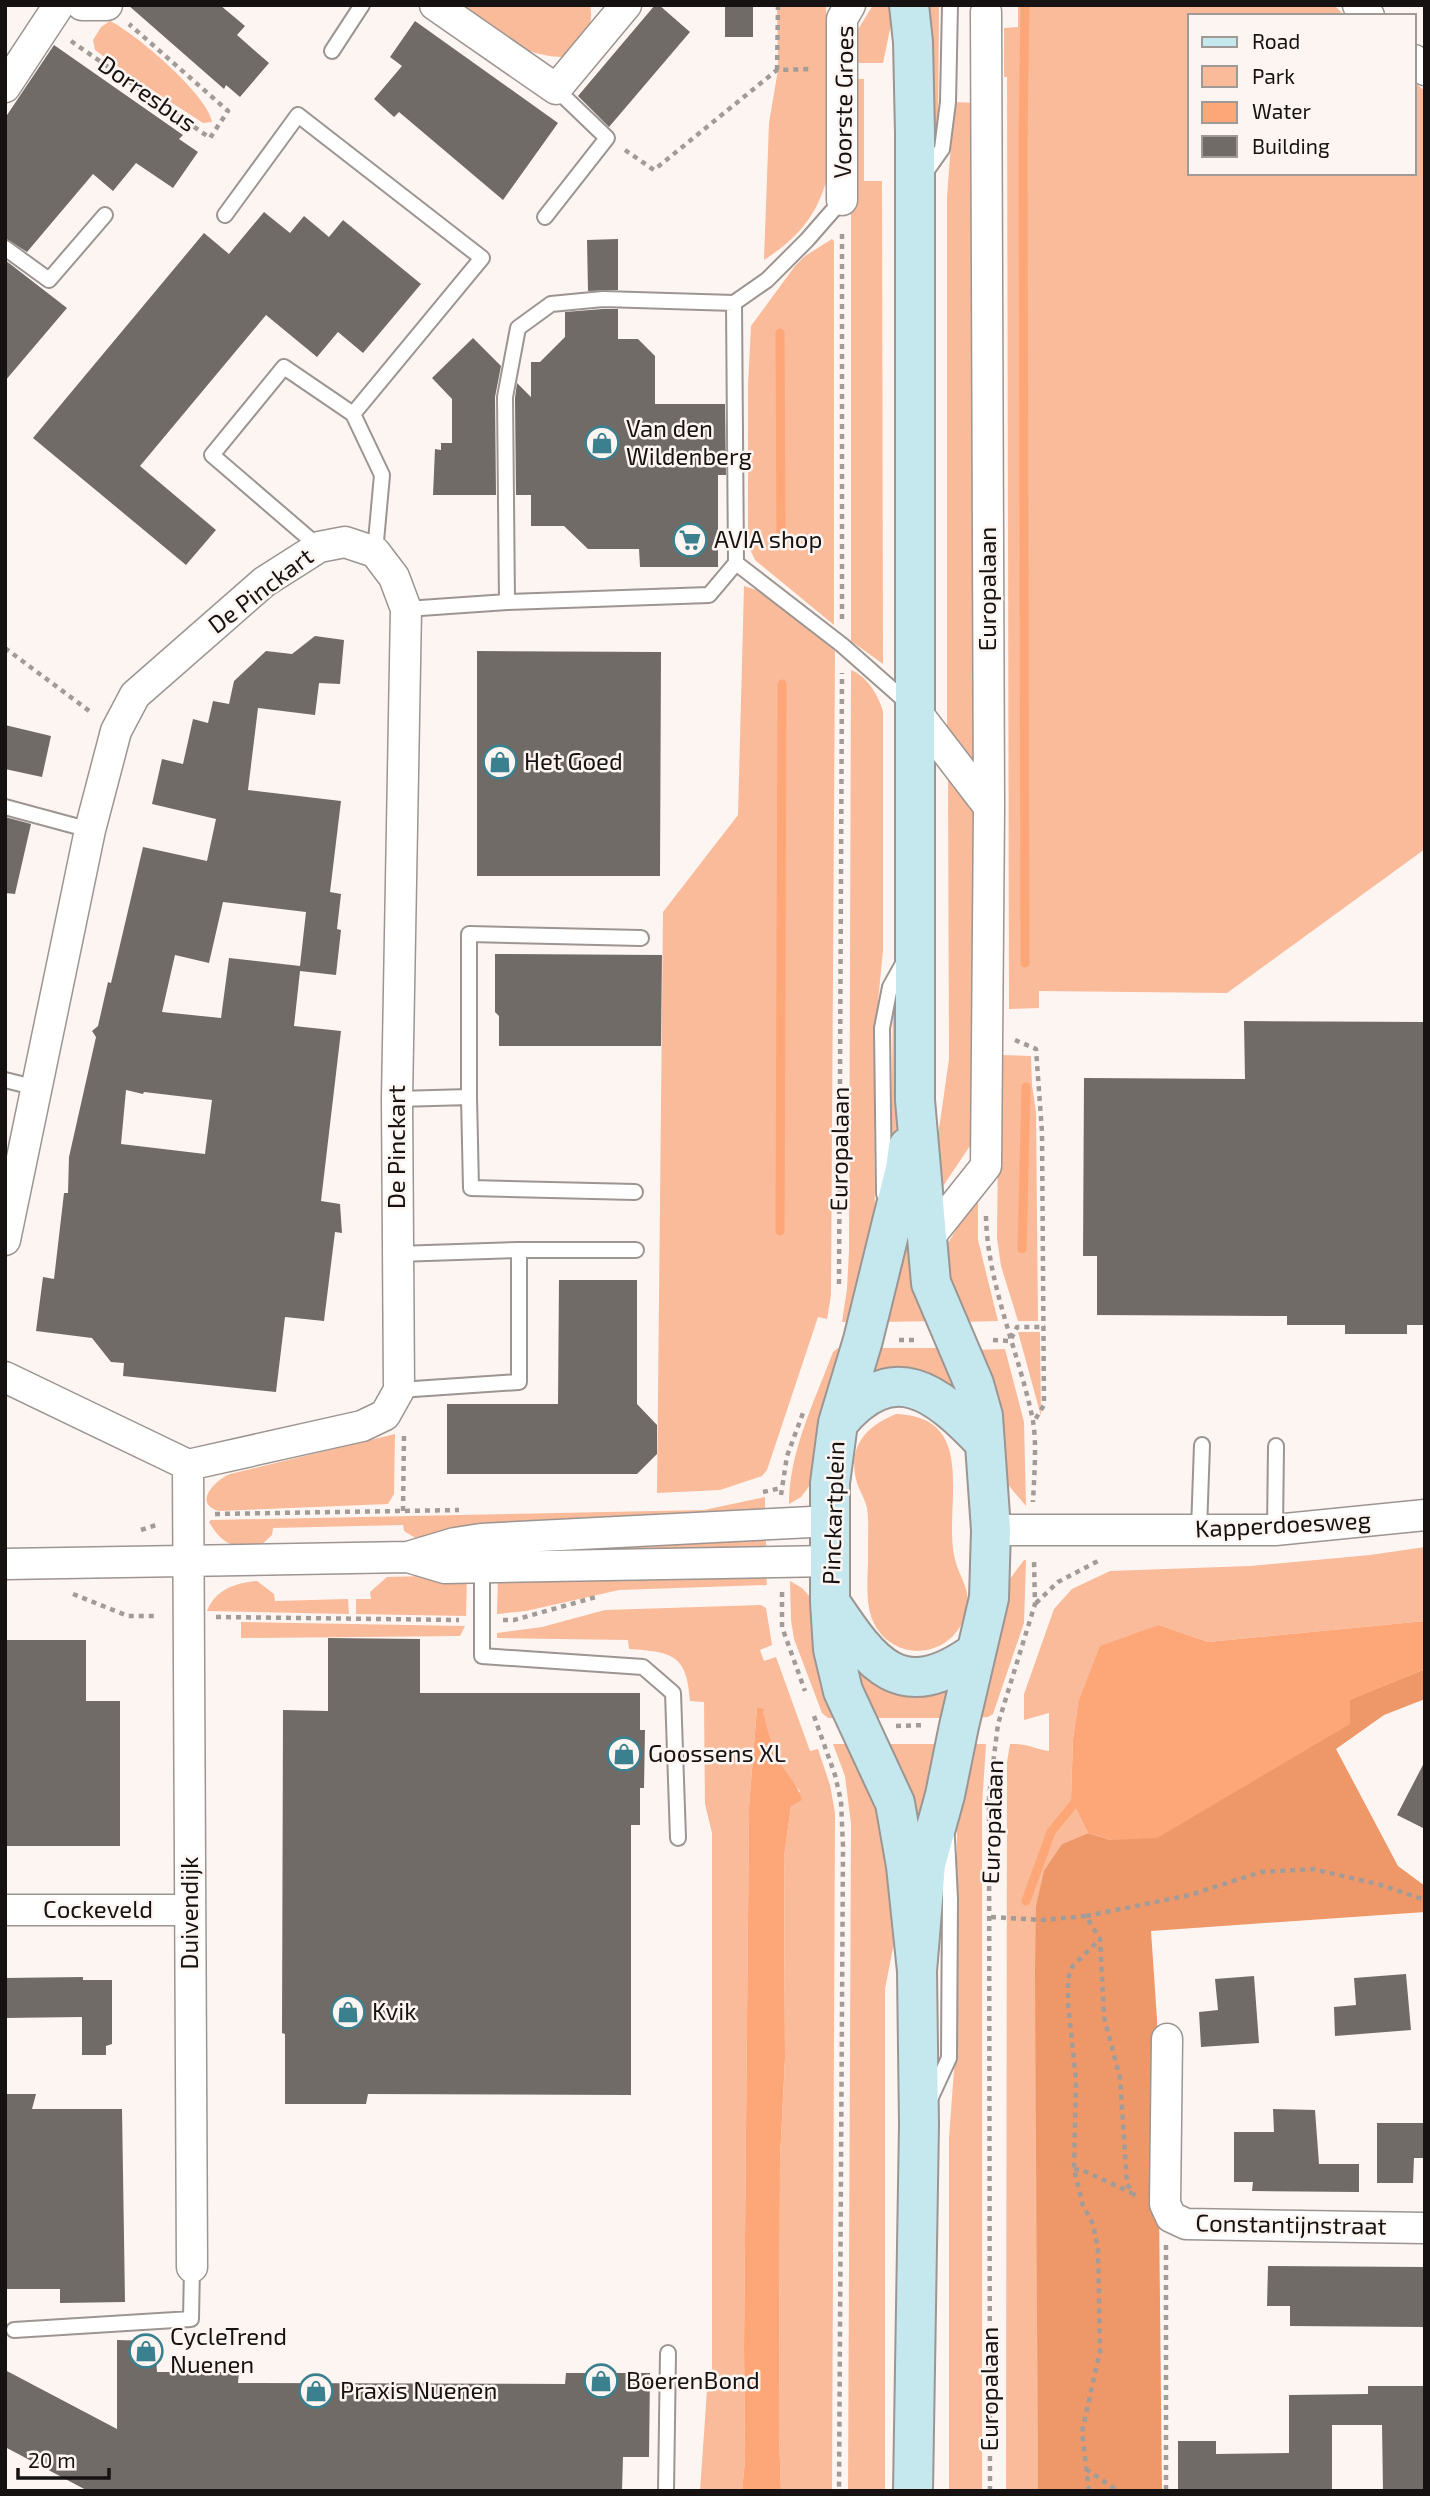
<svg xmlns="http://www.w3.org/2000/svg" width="1430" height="2496" viewBox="0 0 1430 2496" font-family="'Exo 2',sans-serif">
	<rect width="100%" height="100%" fill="#fdf5f1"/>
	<path fill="#fabb9a" d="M456 5H590C595 28 582 41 567 57 523 58 490 30 456 5Z
		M777 5H826L829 170C820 212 800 237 764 260L769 123 778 70Z
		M873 5H895L883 63H852V31H857Z
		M939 5 938 135 935 152H930L929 6Z
		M1018 5H1334L1345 16H1190V173H1414V82L1425 91V849L1227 993 1039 991V1008L1009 1009 1007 77H1004V28L1018 27Z
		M110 21C135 33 208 95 212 122L203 123 132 77 95 50 93 40 101 27Z
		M851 79H864V181H882L883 664 851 641Z
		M954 102 977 103V767L947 732V197Z
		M832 239 834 241V625L755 560 748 545V386L751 326 795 266 805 256Z
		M744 586 763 592 835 651 831 1295 827 1319 818 1317 767 1470 762 1476 720 1490 657 1493 663 912 738 815Z
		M851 670C867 676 878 695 883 711V950L874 1044 875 1241 858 1321 842 1322 847 1289 849 1251Z
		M948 774 977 815 972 1143 939 1192 936 1150 949 1059Z
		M900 1000V1147H891L893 1001Z
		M999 1055 1031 1056 1032 1085 1036 1112 1038 1321H1018L1001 1266 997 1238Z
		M978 1202V1240L998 1321 959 1322 942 1276 944 1250 972 1203Z
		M906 1209 938 1321 877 1322Z
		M1018 1332H1040L1041 1416Z
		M838 1348H847L816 1477 801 1497 789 1504C789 1452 815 1400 833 1352Z
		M870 1348H950L967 1392 871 1382Z
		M1005 1349 1024 1422 1026 1506 1004 1480 973 1350Z
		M896 1414C979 1417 944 1503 954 1555 959 1581 976 1591 963 1621 945 1661 889 1661 872 1619 864 1597 869 1569 868 1545 868 1533 869 1520 867 1508 865 1498 858 1489 856 1479 848 1445 867 1426 896 1414Z
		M395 1434 394 1494 388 1504 219 1511C192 1504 215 1480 230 1474Z
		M765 1497V1514L417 1539 404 1531 403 1525 273 1528 272 1535 258 1548C232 1547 223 1545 209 1522L211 1520 704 1510Z
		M766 1538V1551L548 1553V1547Z
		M1425 1547V1621L1208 1642 1159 1625 1078 1703 1073 1739 1071 1799 1088 1833 1062 1844 1036 1906 1038 2491H1006L1007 1762 1010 1744C1027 1743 1034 1749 1049 1751V1713L1024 1720V1694L1054 1609 1072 1589 1110 1571 1250 1566 1370 1555Z
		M1024 1560H1026L1024 1623 993 1714 988 1717 973 1718 1004 1587Z
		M766 1571 767 1585 619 1590 526 1611 497 1614 498 1574Z
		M467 1575 466 1616 356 1614V1599H371L370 1592 387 1577Z
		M257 1581 274 1594 275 1601 348 1599 349 1614 207 1611C216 1589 236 1583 257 1581Z
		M790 1581 802 1588 812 1599 842 1718H828L822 1713 794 1639 791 1620Z
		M761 1605 766 1608 772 1645 760 1650 764 1661 776 1657 810 1751 818 1749 830 1785 835 1813 832 2491H781L779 2433 780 2159 785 2058 784 1857 791 1806 800 1791C783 1773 763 1734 763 1709L757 1707 749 1807 744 2346 745 2460 742 2491H700L707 2390 712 2375V1833L705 1804 704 1702 690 1701C687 1654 672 1652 629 1649L628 1640 497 1638V1633L542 1627 605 1610Z
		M241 1622 465 1626 460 1636 241 1638Z
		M847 1666 950 1682 951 1718H865Z
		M833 1744H857L872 1770 900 1912 885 1989V2491H848L851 1824 845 1776Z
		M881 1744H942L923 1831 911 1830Z
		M965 1744H986L982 1806V2491H949V2138L957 2029V1776Z"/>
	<path fill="#ee9869" d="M1425 1669V1699L1384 1715 1336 1749 1398 1866 1425 1886V1912L1151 1931 1157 2019 1162 2490 1038 2491 1035 1972 1036 1906 1044 1871 1062 1844 1088 1833 1111 1840 1271 1768 1349 1724V1700Z"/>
	<path fill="#fda677" d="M1425 1621V1669L1350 1700V1724L1157 1838 1111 1840 1088 1833 1071 1799 1073 1739 1078 1703 1100 1646 1159 1625 1208 1642Z
		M757 1707 764 1709 763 1712C767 1727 770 1742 777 1756 783 1771 798 1784 802 1800L791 1806 784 1857V1881L785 2058 780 2159 779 2433 781 2491H742L745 2460 744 2346 749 1807Z"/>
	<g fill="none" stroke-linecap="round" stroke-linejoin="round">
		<path stroke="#fda677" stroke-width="9" d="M1025 5 1023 142 1025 963
			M780 333 781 544
			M780 1231 782 684
			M1022 1249 1026 1087
			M1026 1901 1051 1832 1081 1795"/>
	</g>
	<path fill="#716b67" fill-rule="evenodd" d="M128 5H220L245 26 237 35 269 63 240 97 226 85 224 89Z
		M655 5H659L690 32 609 127 578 96Z
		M725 5H753V37H725Z
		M415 21 558 123 503 200 399 112 394 117 374 99 402 66 390 57Z
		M54 45 183 135 179 139 198 152 173 188 136 163 113 191 93 174 27 252 5 238V118Z
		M264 212 290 233 304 216 329 237 343 220 421 284 363 353 338 332 317 357 266 315 140 466 216 530 186 565 33 438 204 233 229 254Z
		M618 239V290L588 291 587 240Z
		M5 260 67 308 5 381Z
		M603 309H618V339H638L655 356V404H725L726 475H718V567H640L639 549H588L564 526H531V495H516L515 398 517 383 531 397V362H540L565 337V312Z
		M473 338 501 366 495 397 496 495H433L435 449 441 450V443H452V399L432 378Z
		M315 636 344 640 340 684 319 683 315 715 258 708 248 790 341 801 330 892 341 894 337 929 341 930 336 975 300 971 294 1026 341 1031 321 1201 340 1204 342 1233 335 1232 324 1321 285 1317 276 1392 123 1376 124 1363 111 1362 92 1338 36 1331 43 1277 54 1279 64 1193H68L69 1157 96 1037 92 1031 98 1026 108 982 111 983 143 847 207 861 216 819 152 804 162 759 183 764 193 719 208 723 213 701 229 704 234 681 266 651 292 654ZM223 902 306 912 300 966 229 958 221 1018 162 1012 175 955 209 963ZM126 1090 143 1094 144 1092 212 1100 205 1154 121 1144Z
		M477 651 661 652 660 876H477Z
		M5 725 51 736 42 777 5 769Z
		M5 817 31 824 15 894 5 893Z
		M495 954 662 955 661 1046H499V1016L495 1012Z
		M1244 1021 1425 1022V1325H1407V1334H1345V1325H1287V1316L1097 1315V1256H1083L1084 1078 1245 1079Z
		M559 1280H637V1404L657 1425V1454L637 1474H447V1404H558Z
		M328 1638 420 1639V1693H640V1730H645L644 1788H640V1825H631V2095L368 2094 366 2104H285V2034L282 2033 283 1710 328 1711Z
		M5 1640H86V1701H120V1846H5Z
		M1425 1761V1829L1397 1815Z
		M1406 1974 1411 2030 1335 2036 1334 2007 1356 2005 1354 1978Z
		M1254 1976 1259 2043 1201 2047 1199 2012 1218 2010 1215 1979Z
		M83 1977V1980H112V2044L106 2046V2055H82V2017L5 2018V1978Z
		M5 2094H36L32 2109H122L125 2302 60 2303V2289H5Z
		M1273 2109 1315 2110 1319 2164H1359V2192L1252 2191 1253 2182H1234V2132H1274Z
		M1377 2123H1425V2158H1414L1413 2183H1377Z
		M1268 2266 1425 2267V2327L1290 2326V2306H1267Z
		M117 2340 155 2341 157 2372H239L238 2383 565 2384 566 2373H650L649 2457H623L622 2491H88L5 2447V2370L117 2429Z
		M1368 2386H1425V2491H1383L1382 2425H1332V2491H1178V2441H1216V2454L1289 2453V2395L1368 2394Z"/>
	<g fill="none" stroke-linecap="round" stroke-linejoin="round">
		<defs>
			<path id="service" d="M332 51 362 5
				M925 173 942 149 948 102 950 5
				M225 215 298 115 482 258 353 414 382 475 375 552
				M545 217 607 138 556 89
				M5 248 49 280 105 215
				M734 303 736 563 842 645 910 705
				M319 547 212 455 284 367 353 414
				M507 602 505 397 518 328 551 304 603 299 734 303 767 280 807 240 842 200
				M406 609 507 602 709 595 736 563
				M5 807 90 830
				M5 1080 37 1088
				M397 1099 469 1097
				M635 1192 471 1188 469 1097V934L641 938
				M884 1194 882 1028 890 987 905 960
				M519 1250H636
				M397 1254 519 1250V1382L399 1390
				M1199 1530 1202 1445
				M1275 1530 1276 1446
				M482 1565V1656L643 1667 673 1693 678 1838
				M931 2097 949 2058 950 1899 947 1838
				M14 2330 191 2319 192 2267
				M666 2491 668 2353"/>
			<path id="minor" d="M82 5H107
				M435 5 556 89 626 5
				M1358 5 1369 16
				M1414 60 1425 70
				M5 87 59 5
				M842 200V19L850 5
				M914 709 989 807
				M5 1240 90 830 116 731 135 695 264 582 319 547 345 542 375 552 394 577 406 609 397 1099 399 1390 385 1415 362 1426 188 1465
				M927 1240 986 1166 989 807 986 12
				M5 1377 188 1465 192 2267
				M991 1530H1275L1425 1515
				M408 1557 445 1568 831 1561
				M5 1564 408 1557 455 1543 481 1539 831 1521
				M5 1910H190
				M1167 2039 1165 2204 1171 2217 1186 2224 1425 2228"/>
			<path id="secondary" d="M909 5 913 42 915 133V1100L931 1283 974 1384 983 1416 991 1530 989 1598 959 1726 945 1795 926 1864 917 1971
				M908 1147 905 1169 863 1340 838 1423 830 1483V1602L833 1649 843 1691 895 1803 906 1866 917 1971 919 2124 913 2491
				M838 1423C893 1357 937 1392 985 1443
				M830 1602C872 1665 901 1706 976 1652"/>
		</defs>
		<use href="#service" stroke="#9c9591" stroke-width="18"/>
		<use href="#minor" stroke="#9c9591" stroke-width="33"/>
		<use href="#secondary" stroke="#9c9591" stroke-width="42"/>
		<path stroke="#a29c99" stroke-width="4.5" stroke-dasharray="5 5" stroke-linecap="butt" d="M71 41 210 138 228 111 129 24
			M777 70 778 5
			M625 150 654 170 777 70 812 69
			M842 619V232
			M5 648 92 713
			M1015 1040 1036 1049 1042 1132 1044 1405 1033 1423
			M986 1216C987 1284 1020 1355 1033 1421 1037 1445 1034 1478 1033 1502
			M839 1284 842 673
			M899 1340H918
			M993 1340 1010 1341 1017 1327H1045
			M763 1492 781 1488
			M781 1495 787 1456 803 1413
			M403 1511 404 1436
			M215 1514 459 1510
			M141 1530 159 1524
			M782 1592V1627L805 1691
			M73 1594 128 1616H158
			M1036 1603 1058 1582 1098 1561
			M216 1617 459 1620
			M503 1620H514L596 1597
			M814 1716 835 1775 841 1801 843 1846 839 2491
			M896 1726 925 1725
			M1086 1916 1190 1895 1261 1872 1313 1869 1381 1885 1425 1900
			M991 1917 1042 1920 1086 1916 1100 1939 1104 2017 1120 2078 1127 2184 1135 2196
			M1074 2169 1082 2170 1132 2193
			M1166 2245V2491
			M1086 2469 1118 2491
			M990 2491 989 1797 998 1724 1035 1604 1034 1560
			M1089 2491 1082 2432 1100 2351 1098 2249 1093 2224 1083 2206 1074 2169 1076 2080 1068 2004V1979L1072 1967 1100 1939"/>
		<use href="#service" stroke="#fff" stroke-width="14"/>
		<use href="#minor" stroke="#fff" stroke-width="30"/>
		<use href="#secondary" stroke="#c5e7ee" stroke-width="38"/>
	</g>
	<defs>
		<symbol id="shop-ring" viewBox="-11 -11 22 22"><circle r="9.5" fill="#fdf5f1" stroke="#3b808e" stroke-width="1.5"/><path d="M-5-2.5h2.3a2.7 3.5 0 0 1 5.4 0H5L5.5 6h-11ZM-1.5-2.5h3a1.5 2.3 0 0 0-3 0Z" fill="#3b808e"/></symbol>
		<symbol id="supermarket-ring" viewBox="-11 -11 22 22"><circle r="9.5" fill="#fdf5f1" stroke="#3b808e" stroke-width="1.5"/><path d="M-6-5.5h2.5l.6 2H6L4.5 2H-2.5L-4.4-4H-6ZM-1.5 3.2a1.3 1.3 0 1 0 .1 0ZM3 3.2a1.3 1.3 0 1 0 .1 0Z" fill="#3b808e"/></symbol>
	</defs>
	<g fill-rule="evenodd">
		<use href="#shop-ring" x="583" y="424" width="38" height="38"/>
		<use href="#supermarket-ring" x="671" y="521" width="38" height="38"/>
		<use href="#shop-ring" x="481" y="743" width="38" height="38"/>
		<use href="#shop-ring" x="605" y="1735" width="38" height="38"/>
		<use href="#shop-ring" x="329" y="1993" width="38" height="38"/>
		<use href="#shop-ring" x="127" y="2332" width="38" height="38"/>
		<use href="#shop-ring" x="582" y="2362" width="38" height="38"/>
		<use href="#shop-ring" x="297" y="2372" width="38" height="38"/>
	</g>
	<g text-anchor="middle" stroke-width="5" stroke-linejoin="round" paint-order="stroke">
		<g font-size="24" fill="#151211" stroke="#fdf5f1">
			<text transform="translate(147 94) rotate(35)" y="8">Dorresbus</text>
			<text transform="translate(844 102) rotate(-89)" y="8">Voorste Groes</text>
			<text transform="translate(988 589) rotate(-90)" y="8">Europalaan</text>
			<text transform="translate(261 591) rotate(-37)" y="8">De Pinckart</text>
			<text transform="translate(397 1147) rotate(-90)" y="8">De Pinckart</text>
			<text transform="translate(840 1149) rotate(-89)" y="8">Europalaan</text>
			<text transform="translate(834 1513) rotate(-88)" y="8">Pinckartplein</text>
			<text transform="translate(1283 1525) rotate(-3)" y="8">Kapperdoesweg</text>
			<text transform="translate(993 1822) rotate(-88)" y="8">Europalaan</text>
			<text x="98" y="1918">Cockeveld</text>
			<text transform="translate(190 1913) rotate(-90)" y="8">Duivendijk</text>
			<text transform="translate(1291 2225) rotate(1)" y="8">Constantijnstraat</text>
			<text transform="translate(990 2389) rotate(-90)" y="8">Europalaan</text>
		</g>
		<g font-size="24" fill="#151211" stroke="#fdf5f1" text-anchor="start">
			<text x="626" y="437">Van den<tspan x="626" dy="28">Wildenberg</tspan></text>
			<text x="714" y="548">AVIA shop</text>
			<text x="524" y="770">Het Goed</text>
			<text x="648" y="1762">Goossens XL</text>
			<text x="372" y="2020">Kvik</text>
			<text x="170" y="2345">CycleTrend<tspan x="170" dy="28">Nuenen</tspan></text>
			<text x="626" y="2389">BoerenBond</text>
			<text x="340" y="2399">Praxis Nuenen</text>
		</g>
	</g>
	<rect width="1430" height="2496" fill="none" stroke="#151211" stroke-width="14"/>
	<rect x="1188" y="14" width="228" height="161" fill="#fdf5f1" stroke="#a09a97" stroke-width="2"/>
	<rect x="1202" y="37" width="35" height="10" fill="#c5e7ee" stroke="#a09a97" stroke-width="2"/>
	<text x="1252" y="49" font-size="21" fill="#151211">Road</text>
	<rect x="1202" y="66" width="35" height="21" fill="#fabb9a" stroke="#a09a97" stroke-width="2"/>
	<text x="1252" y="84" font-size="21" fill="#151211">Park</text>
	<rect x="1202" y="102" width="35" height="21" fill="#fda677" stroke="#a09a97" stroke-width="2"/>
	<text x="1252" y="119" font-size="21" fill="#151211">Water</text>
	<rect x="1202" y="136" width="35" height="21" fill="#716b67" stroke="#a09a97" stroke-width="2"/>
	<text x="1252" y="154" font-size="21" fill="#151211">Building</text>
	<path d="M18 2468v10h91v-10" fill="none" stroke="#151211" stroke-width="3.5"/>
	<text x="28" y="2468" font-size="21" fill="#151211" stroke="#fdf5f1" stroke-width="5" paint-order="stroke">20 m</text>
</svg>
